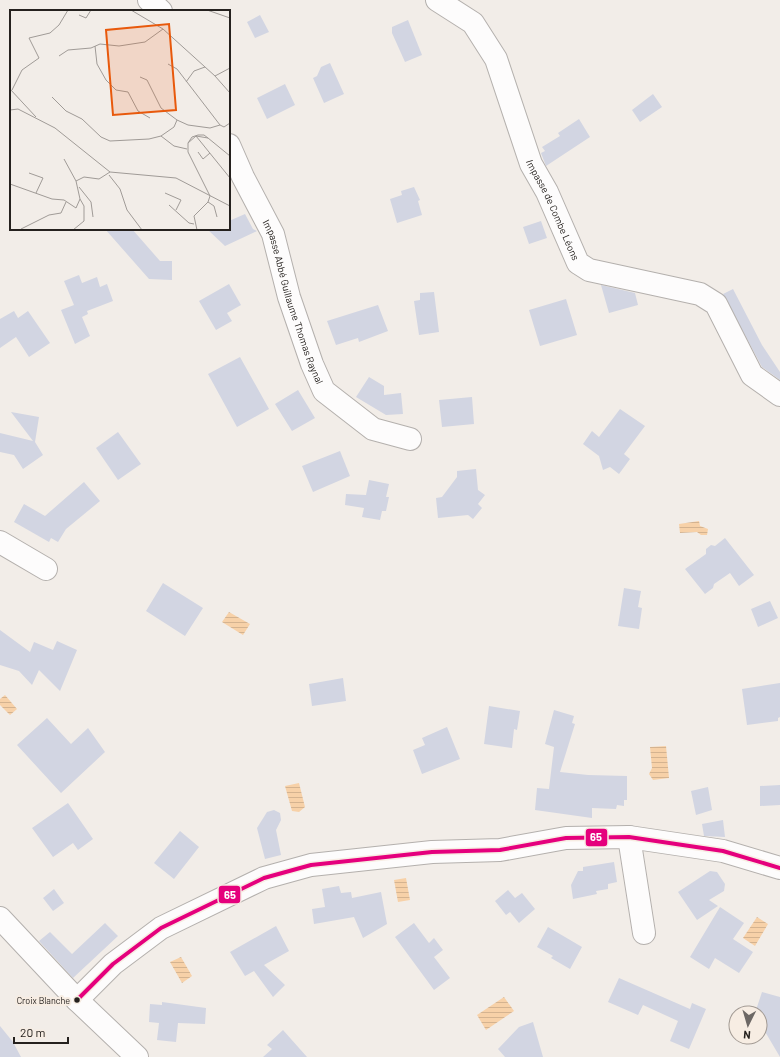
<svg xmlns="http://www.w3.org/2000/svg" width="780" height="1057" viewBox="0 0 780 1057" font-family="Barlow,sans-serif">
	<defs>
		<pattern id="water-rules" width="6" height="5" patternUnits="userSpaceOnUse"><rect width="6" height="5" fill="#f7d1a8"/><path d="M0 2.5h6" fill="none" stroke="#d4b390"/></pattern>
	</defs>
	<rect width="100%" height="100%" fill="#f2ede8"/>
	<path fill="url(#water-rules)" d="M699 521 700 526 708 529 707 535H701L697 532 680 533 679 524Z
		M229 612 250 624 243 635 222 622Z
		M5 695 17 709 10 715 0 705V699Z
		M666 746 669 778 653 780 649 774 652 768 650 747Z
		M299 783 305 807 299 812 292 811 285 786Z
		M406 878 410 900 398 902 394 880Z
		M757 917 768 924 755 946 743 938Z
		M181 957 192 976 182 983 170 962Z
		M504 997 514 1011 486 1030 477 1015Z"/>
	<path fill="#d2d5e2" d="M260 15 269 32 255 38 247 22Z
		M408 20 422 55 405 62 392 33V27Z
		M330 63 344 94 324 103 313 78 317 76 321 67Z
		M285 84 295 105 267 119 257 98Z
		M653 94 662 107 640 122 632 110Z
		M579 119 590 137 546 166 541 153 545 151 542 147 560 136 558 133Z
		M414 187 420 200 418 201 422 215 397 223 390 199 402 195 401 191Z
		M245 214 253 229 257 231 225 246 207 229H229V221Z
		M541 221 547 238 529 244 523 227Z
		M105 229H132L160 261H172V280L149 279Z
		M79 275 82 283 97 277 100 287 107 284 113 301 87 311 88 314 82 317 90 336 75 344 61 310 74 305 64 281Z
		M229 284 241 305 227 313 232 321 216 330 199 301Z
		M601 285 635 293 638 305 609 313Z
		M733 289 762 345 780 372V380L762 367 723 294Z
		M434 292 439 332 419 335 414 301 420 300V293Z
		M566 299 577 335 540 346 529 310Z
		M378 305 388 331 359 342 358 338 336 345 327 321Z
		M14 311 18 318 28 311 50 343 29 357 16 337 0 348V319Z
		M240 357 269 409 237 427 208 374Z
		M369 377 384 386V395L401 393 403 414 386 415 356 397Z
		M298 390 315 418 292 431 275 404Z
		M472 397 474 424 442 427 439 400Z
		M620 409 645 426 624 454 630 459 619 474 610 467 603 470 599 456 583 444 592 431 599 437Z
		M11 412 39 417 35 442 43 455 23 469 14 455 0 452V433L33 441Z
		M118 432 141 464 118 480 96 448Z
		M340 451 350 476 313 492 302 466Z
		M476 469 478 490 485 495 478 504 482 508 473 519 468 515 438 518 436 498 442 497 457 477V471Z
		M369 480 389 484 386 497H389L386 511H382L380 520 362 517 364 508 345 505 346 494 366 495Z
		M84 482 100 501 66 529 58 542 51 538 49 542 14 522 24 504 45 516Z
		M725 538 754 575 739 586 730 573 714 584 713 588 705 594 685 569 706 554V549L711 545 715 546Z
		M163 583 203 608 185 636 146 611Z
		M624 588 641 591 638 607 642 608 639 629 618 626Z
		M770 601 778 618 758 627 751 609Z
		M0 630 30 652 34 642 53 650 57 641 77 650 60 691 39 670 32 685 19 671 0 665Z
		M343 678 346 701 312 706 309 684Z
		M780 683V717L778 718V721L747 725 742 689Z
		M489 706 520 711 517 730 514 729 512 748 484 744Z
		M554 710 574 716 572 723 575 724 560 772 588 775 627 776V800H624V806L617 805 616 809 592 808V818L535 810 537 788 549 789 554 747 545 744Z
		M47 718 71 744 88 728 105 752 61 793 17 745Z
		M447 727 460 759 422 774 413 750 425 745 422 738Z
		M780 785V805L760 806V786Z
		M708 787 712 810 696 815 691 791Z
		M68 803 93 839 78 850 73 843 53 857 32 828Z
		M274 810 280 813 281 820 276 830 281 855 265 859 257 828 267 812Z
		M723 820 725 837 704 836 702 824Z
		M180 831 199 847 174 879 154 863Z
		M614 862 617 882 608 884V889L596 891 597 894 573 899 571 885 578 871H583V867Z
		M710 871 717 872 725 884 724 891 709 900 718 906 697 920 678 892Z
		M339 886 341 893 351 892 352 898 381 892 387 924 363 938 354 917 314 924 312 909 325 907 322 889Z
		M54 889 64 903 53 911 43 898Z
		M508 890 515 898 522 893 535 909 519 923 510 912 506 915 495 901Z
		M720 907 744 923 733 939 753 952 739 973 715 958 709 969 690 957Z
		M105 923 118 936 73 978 39 941 50 932 72 954Z
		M414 923 429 943 434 938 443 950 434 957 450 978 434 990 395 937Z
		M276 926 289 951 264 965 285 985 273 997 254 971 245 976 230 952Z
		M548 927 582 947 570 969 551 958 553 956 537 947Z
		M619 978 690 1009 692 1003 706 1009 689 1049 670 1041 678 1021 643 1005 638 1015 608 1002Z
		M762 992 780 997V1057L760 1023V1013H755Z
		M162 1002 206 1008 205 1024 178 1023 176 1042 157 1040 159 1023 149 1022 150 1004 162 1005Z
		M533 1022 543 1057H505L498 1049 519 1027Z
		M0 1026 13 1042 21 1057H0Z
		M283 1030 307 1057H263L272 1049 267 1045Z"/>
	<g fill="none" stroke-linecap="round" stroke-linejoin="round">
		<defs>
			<g id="minor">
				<path d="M149 0 161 11"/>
				<path id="s1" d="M437 0 473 23 496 59 531 164 547 192 578 263 589 270 700 294 716 304 752 375 780 395"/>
				<path id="s2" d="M229 145 243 177 273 234 289 297 312 364 324 391 373 429 410 439"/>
				<path d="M0 542 46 569"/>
				<path d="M629 837 644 933"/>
				<path d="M0 918 77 1000 137 1057"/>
				<path d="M77 1000 113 964 161 928 264 878 311 865 432 852 500 850 566 838 629 837 723 851 780 868"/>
			</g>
		</defs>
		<use href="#minor" stroke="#b4b0ad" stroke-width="24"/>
		<use href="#minor" stroke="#fdfcfc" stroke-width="22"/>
		<defs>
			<path id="bus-1" d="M77 1000 113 964 161 928 264 878 311 865 432 852 500 850 566 838 629 837 723 851 780 868"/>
		</defs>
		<use href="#bus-1" stroke="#f7ede3" stroke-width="7"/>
		<use href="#bus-1" stroke="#e5007d" stroke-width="4"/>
	</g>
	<circle fill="#25211e" stroke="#f7ede3" stroke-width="1.5" cx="77" cy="1000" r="3.5"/>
	<g text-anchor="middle" stroke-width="4" stroke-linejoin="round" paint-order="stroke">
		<g font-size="9" fill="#25211e" stroke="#f7ede3" text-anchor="end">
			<text x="70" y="1004">Croix Blanche</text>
		</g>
		<g font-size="10" fill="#25211e" stroke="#f7ede3">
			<text dy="4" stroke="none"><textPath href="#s1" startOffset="247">Impasse de Combe Léons</textPath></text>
			<text dy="4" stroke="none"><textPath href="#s2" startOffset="170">Impasse Abbé Guillaume Thomas Raynal</textPath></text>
		</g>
	</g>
	<g transform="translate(10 10)">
		<rect width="220" height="220" fill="#f2ede8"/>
		<path fill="none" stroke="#a09b97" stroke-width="1" d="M121 0 153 19 205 66 220 83M197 0 220 8M69 5 76 8 81 0M85 36 87 54 96 70 106 80 118 82 128 101 140 108M49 46 58 40 81 38 90 34 109 36 135 32 153 19M158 54 167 59 210 115 214 117 220 113M205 66 220 58M130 67 137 70 151 98 167 110M176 72 184 61 195 57M0 79 26 107M2 80 12 60 29 48 19 28 40 23 49 15 58 0M42 87 56 101 72 109 91 127 100 131 139 129 151 126 164 117 167 110 178 115 200 118 210 115M0 100 8 99 45 118 100 162M188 125H194L198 128 186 126 178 133 182 127ZM151 126 164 136 177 139M186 126 220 168M198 128 220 146M178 133V142L200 186 198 192 184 206 187 220M188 142 193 149 200 143M54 149 66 171M100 162 166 168 220 196M19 163 33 168 26 183M99 165 110 179 117 200 132 220M0 174 42 189 54 190 66 198 70 189 66 171 74 167 89 169 100 162M69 177 81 192 83 207M155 183 171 190 166 200M198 192 204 196 207 207M159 195 179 213 184 214M11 219 39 205 51 203 56 192M63 220 74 211V196L70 189"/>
		<path fill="#e8590c" fill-opacity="0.15" stroke="#e8590c" stroke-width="2" d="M159 14 166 100 103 105 96 20Z"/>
		<rect width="220" height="220" fill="none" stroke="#25211e" stroke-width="2"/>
	</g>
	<g stroke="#f7ede3" stroke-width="1.5">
		<rect x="585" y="828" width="23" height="19" rx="4" fill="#e5007d"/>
		<rect x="218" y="885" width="23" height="19" rx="4" fill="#e5007d"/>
	</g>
	<g font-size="11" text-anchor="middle" font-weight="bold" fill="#fff">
		<text x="596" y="841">65</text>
		<text x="230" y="899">65</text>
	</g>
	<g transform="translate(748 1025) rotate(185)"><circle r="19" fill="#f7ede3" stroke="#a39b94"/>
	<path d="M0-3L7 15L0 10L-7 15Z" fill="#6d6865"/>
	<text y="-6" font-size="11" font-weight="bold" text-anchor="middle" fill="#25211e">N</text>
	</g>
	<path d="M14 1037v6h54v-6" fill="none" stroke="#25211e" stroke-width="2"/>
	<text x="20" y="1037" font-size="12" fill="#25211e" stroke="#f7ede3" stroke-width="3" paint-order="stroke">20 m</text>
</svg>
